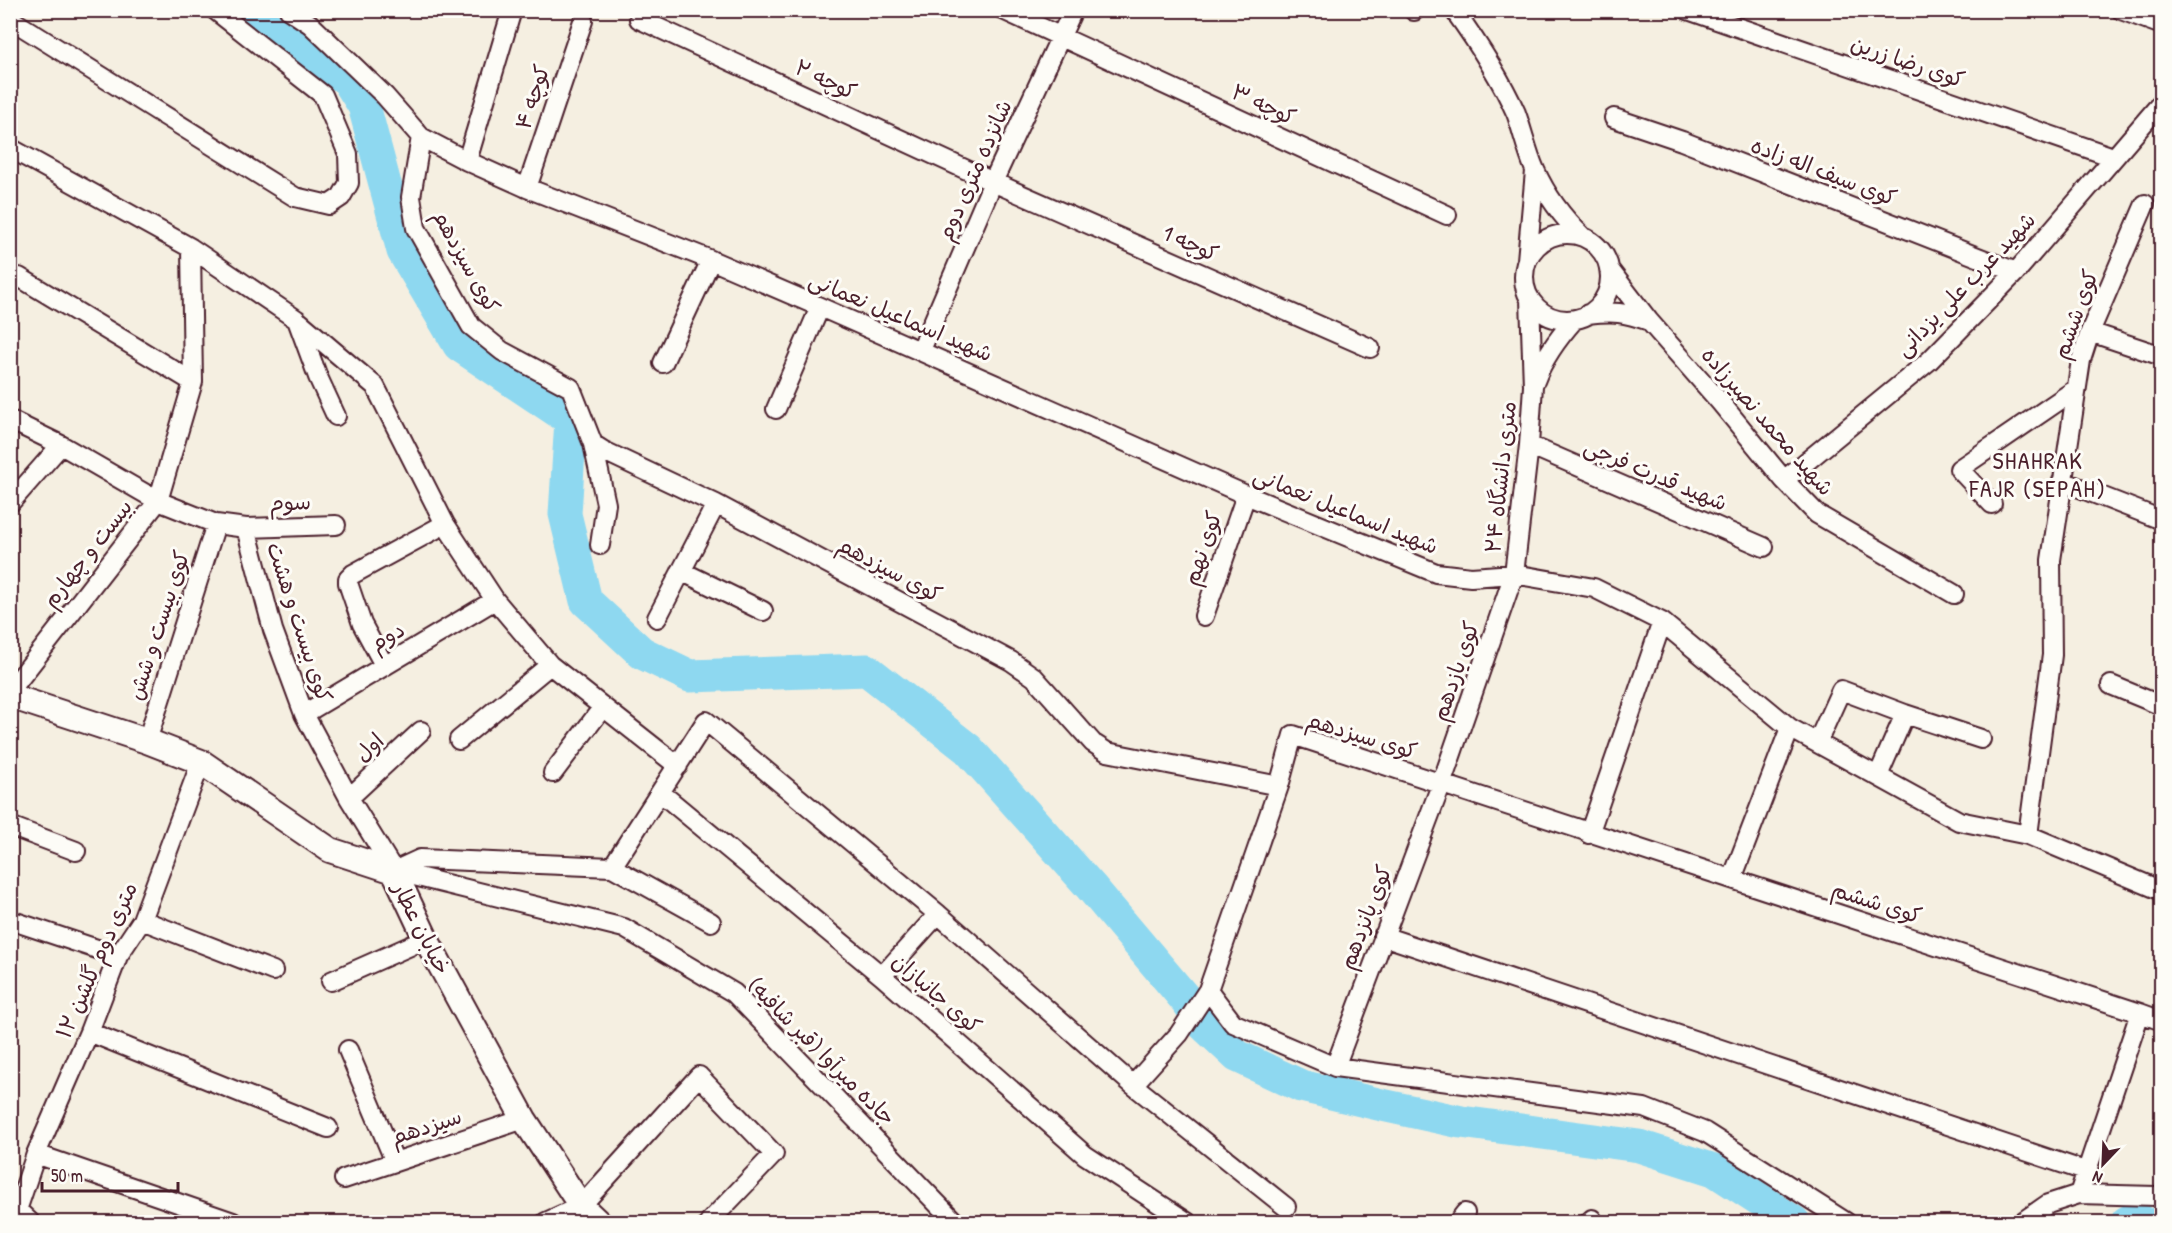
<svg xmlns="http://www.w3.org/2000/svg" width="2172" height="1233" viewBox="0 0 2172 1233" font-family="'Patrick Hand','Playpen Sans Arabic',sans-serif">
	<rect width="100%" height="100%" fill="#f5efe1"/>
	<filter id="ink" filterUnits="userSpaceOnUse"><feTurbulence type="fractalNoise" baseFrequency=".0167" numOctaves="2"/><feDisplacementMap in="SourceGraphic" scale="12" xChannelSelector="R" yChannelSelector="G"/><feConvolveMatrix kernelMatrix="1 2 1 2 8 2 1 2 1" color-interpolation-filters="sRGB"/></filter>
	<g filter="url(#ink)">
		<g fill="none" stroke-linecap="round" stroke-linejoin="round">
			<path stroke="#8ed8f0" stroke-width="33" d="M242 10 347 79 364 106 403 251 459 345 571 420 565 514 586 601 642 653 690 676 867 670 968 749 1091 887 1187 1001 1204 1025 1237 1056 1301 1086 1382 1105 1461 1122 1639 1146 1714 1170 1794 1222
				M2127 1222 2132 1220 2143 1222"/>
			<defs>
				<path id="minor" d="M289 10 310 24 385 96 421 137 467 161 527 188 711 260 820 307 1246 495 1436 573 1471 577 1514 574 1594 588 1662 622 1790 728 1959 821 2028 835 2162 891
					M1003 10 1447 215
					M1413 10 1414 11
					M1454 10C1477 42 1500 77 1516 113 1523 132 1527 152 1535 170 1547 197 1562 217 1583 237
					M1688 10 2113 157
					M2121 10 2162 25
					M10 19 295 197 329 205 341 197 349 183 348 154 323 95 215 10
					M639 19 993 182 1370 348
					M1614 118 1682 141 2016 272
					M421 137 411 197 416 228 471 326 502 351 571 388 593 444 604 451 716 504 1011 661 1034 677 1093 743 1107 752 1279 786 1293 735 2140 1013 2079 1194 2048 1204 2022 1222
					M10 148 191 248 296 319 375 386 445 524 495 600 550 665 678 766
					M467 161 512 10
					M527 188 583 21
					M1524 277a43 43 0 1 1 86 0a43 43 0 1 1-86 0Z
					M1527 260 1535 171
					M1609 269 1649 321 1720 402 1784 480 1817 514 1954 594
					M19 277 193 382
					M1588 314C1614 311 1624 312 1649 321
					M297 320 318 377 336 416
					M2090 332 2162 356
					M921 350 993 182 1073 10
					M663 363 711 260
					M1535 381C1544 357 1558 338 1575 319
					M776 409 820 307
					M10 420 61 445 158 501 216 524 246 528 273 630 304 714 349 798 394 871
					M593 444 606 504 600 545
					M1529 445 1764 547
					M1784 480 1929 361 2016 272 2162 102
					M2062 481 2162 520
					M10 503 61 445
					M1992 504 1959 469 2076 389
					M246 528 336 525
					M681 571 763 611
					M1204 616 1246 495
					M657 618 716 504
					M384 665 362 624 348 583V579L353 574 445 524
					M2111 685 2162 706
					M10 691 158 501 193 382 191 248
					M304 714 495 600
					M459 740 550 665
					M147 741 216 524
					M1817 743 1841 690 1905 714 1981 739
					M553 773 603 707
					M1878 776 1905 714
					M661 793 882 976 1085 1155 1187 1222
					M349 798 421 731
					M10 826 76 851
					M1589 834 1662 622
					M2028 835 2052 655 2051 560 2081 360 2090 332 2145 204
					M612 867 711 922
					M394 871 420 859 612 867 706 721 938 914 1133 1085 1286 1207
					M394 871 624 928 734 993 955 1222
					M1732 879 1790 728
					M10 920 118 956
					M142 920 273 971
					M1383 936 2088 1172
					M882 976 938 914
					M331 981 426 939
					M1208 990 1233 1023 1335 1067 1644 1108 1705 1132 1846 1222
					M2140 1013 2162 1021
					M89 1032 328 1128
					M348 1050 395 1162
					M1335 1067 1441 785 1514 574 1529 445 1533 386 1530 299
					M1133 1085 1179 1034 1208 990 1279 786
					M36 1154 233 1222
					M344 1179 524 1119
					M2079 1194 2156 1196 2162 1198
					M10 1203 30 1222
					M13 1222 36 1154 89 1032 118 956 142 920 201 762
					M546 1222 581 1206 699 1076 774 1154 709 1222
					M1458 1222 1465 1213
					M1589 1222 1592 1219"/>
				<path id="major" d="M10 696 147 741 201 762 330 850 394 871 426 939 524 1119 581 1206 598 1222"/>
			</defs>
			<use href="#minor" stroke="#4a1f2b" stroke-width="22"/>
			<use href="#major" stroke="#4a1f2b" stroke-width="28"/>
			<use href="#minor" stroke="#fdfcf7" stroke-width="18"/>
			<use href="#major" stroke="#fdfcf7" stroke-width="24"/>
		</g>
	</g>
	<g text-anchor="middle" stroke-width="6" stroke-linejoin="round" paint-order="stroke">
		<g font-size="22" fill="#4a1f2b" stroke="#fdfcf7">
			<text transform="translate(1908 61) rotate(19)" y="8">کوی رضا زرین</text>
			<text transform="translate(826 79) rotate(25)" y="8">کوچه ۲</text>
			<text transform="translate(532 97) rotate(-72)" y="8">کوچه ۴</text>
			<text transform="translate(1264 104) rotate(25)" y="8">کوچه ۳</text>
			<text transform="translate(974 170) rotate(-66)" y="8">شانزده متری دوم</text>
			<text transform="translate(1824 171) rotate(21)" y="8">کوی سیف اله زاده</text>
			<text transform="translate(1191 243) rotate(24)" y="8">کوچه 1</text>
			<text transform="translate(467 261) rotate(61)" y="8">کوی سیزدهم</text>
			<text transform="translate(1965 284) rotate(-46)" y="8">شهید عرب علی یزدانی</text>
			<text transform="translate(2075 314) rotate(-70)" y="8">کوی ششم</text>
			<text transform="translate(901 316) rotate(23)" y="8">شهید اسماعیل نعمانی</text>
			<text transform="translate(1768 421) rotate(49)" y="8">شهید محمد نصیرزاده</text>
			<text transform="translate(1656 474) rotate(23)" y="8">شهید قدرت فرجی</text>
			<text transform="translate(1500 477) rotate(-84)" y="8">۲۴ متری دانشگاه</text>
			<text transform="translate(290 502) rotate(-2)" y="8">سوم</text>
			<text transform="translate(1346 510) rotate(22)" y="8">شهید اسماعیل نعمانی</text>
			<text transform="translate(1202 548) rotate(-71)" y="8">کوی نهم</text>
			<text transform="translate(87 553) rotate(-52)" y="8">بیست و چهارم</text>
			<text transform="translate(890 569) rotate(28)" y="8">کوی سیزدهم</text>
			<text transform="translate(300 622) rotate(72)" y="8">کوی بیست و هشت</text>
			<text transform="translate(158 625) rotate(-72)" y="8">کوی بیست و شش</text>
			<text transform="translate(387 636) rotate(-31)" y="8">دوم</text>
			<text transform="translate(1455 671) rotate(-71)" y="8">کوی یازدهم</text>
			<text transform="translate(1362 735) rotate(17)" y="8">کوی سیزدهم</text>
			<text transform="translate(369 747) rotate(-43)" y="8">اول</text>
			<text transform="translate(1877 902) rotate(18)" y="8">کوی ششم</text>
			<text transform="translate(1365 917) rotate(-69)" y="8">کوی پانزدهم</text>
			<text transform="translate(422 928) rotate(63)" y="8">خیابان عطار</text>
			<text transform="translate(96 960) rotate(-66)" y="8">۱۲ متری دوم گلشن</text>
			<text transform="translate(937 993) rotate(41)" y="8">کوی جانبازان</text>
			<text transform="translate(822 1051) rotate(45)" y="8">جاده میرآوا (قبر شافیه)</text>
			<text transform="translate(426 1126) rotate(-18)" y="8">سیزدهم</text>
		</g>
		<g font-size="24" letter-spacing="1.5" fill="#4a1f2b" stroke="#fdfcf7">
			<text x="2038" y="469">SHAHRAK<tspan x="2038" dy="28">FAJR (SEPAH)</tspan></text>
		</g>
	</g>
	<rect width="2172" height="1233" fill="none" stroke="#fdfcf7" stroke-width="36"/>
	<rect x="18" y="18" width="2136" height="1197" fill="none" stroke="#4a1f2b" stroke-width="2" filter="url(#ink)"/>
	<g transform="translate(2103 1164) rotate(203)" stroke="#fdfcf7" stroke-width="4.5" paint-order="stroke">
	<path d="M0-4.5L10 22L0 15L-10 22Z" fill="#4a1f2b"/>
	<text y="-9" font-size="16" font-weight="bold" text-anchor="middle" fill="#4a1f2b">N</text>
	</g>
	<path d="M42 1182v9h136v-9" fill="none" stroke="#4a1f2b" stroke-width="3"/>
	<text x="51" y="1182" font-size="18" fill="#4a1f2b" stroke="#fdfcf7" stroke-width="4.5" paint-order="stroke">50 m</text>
</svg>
